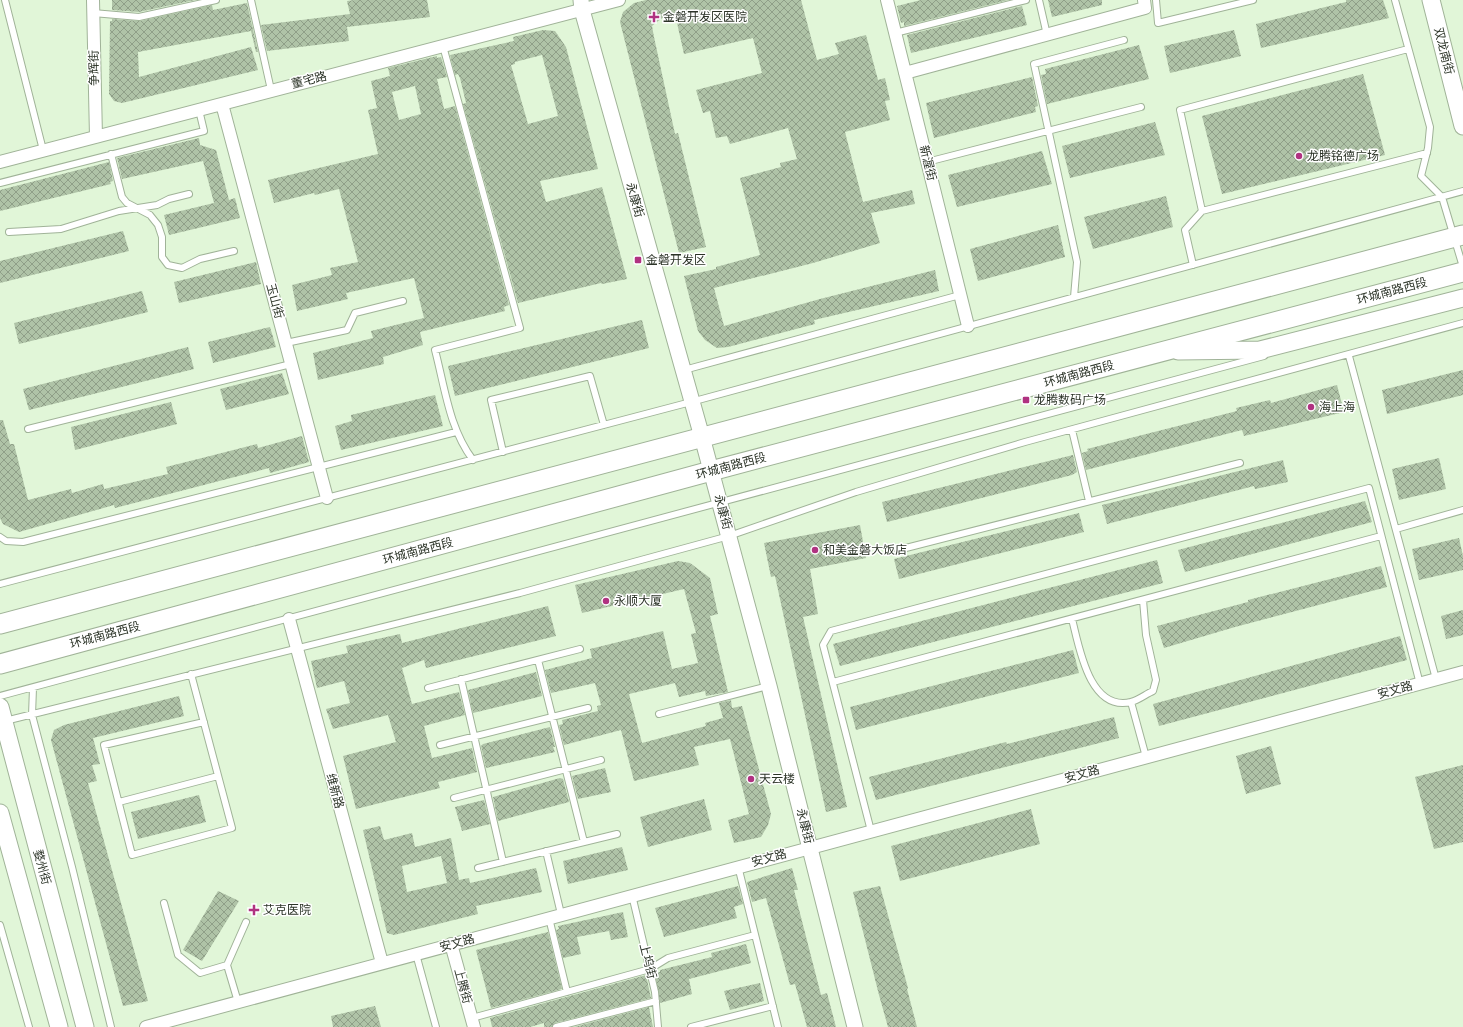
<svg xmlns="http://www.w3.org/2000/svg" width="1463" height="1027" viewBox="0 0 1463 1027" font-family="'Times New Roman','Noto Sans SC',serif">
	<defs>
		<pattern id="building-cross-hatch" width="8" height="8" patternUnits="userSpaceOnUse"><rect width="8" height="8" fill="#afc3a7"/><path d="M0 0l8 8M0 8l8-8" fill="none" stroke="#8f9f88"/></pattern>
	</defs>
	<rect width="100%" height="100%" fill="#e1f6d8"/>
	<path fill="url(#building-cross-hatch)" fill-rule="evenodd" d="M112 0H195L139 12 112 10Z
		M354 0H427L430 17 347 27 349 41 267 51 261 25 350 14 347 1Z
		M646 0H801L817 60 839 54 835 43 866 35 878 80 885 78 890 100 885 101 890 120 845 132 863 202 912 190 915 204 871 213 880 243 813 263 714 288 724 326 820 299 935 270 939 291 814 320 815 324 728 347 717 348 705 340 698 331 684 276 716 269V267L760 255 740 178 781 167 780 163 797 159 788 128 730 144 727 136 716 138 710 111 703 113 696 90 762 73 753 38 684 54 675 14 662 18 652 26 654 37 675 134 678 133 706 247 679 253 620 22 623 12 634 3Z
		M921 0H1008L904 26V22L901 23 897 6Z
		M1048 0H1102V5L1052 17Z
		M1346 0H1383L1389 18 1261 48 1256 24 1346 2Z
		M247 3 258 52H256L251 31 138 52 139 77 251 47 258 70 122 103 114 101 109 94 110 21H112V19L140 21 212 5 213 10Z
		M1022 6 1027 25 911 53 907 35Z
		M543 30 555 31 566 47 598 169 540 181 546 202 602 187 627 279 602 284 601 283 518 303 463 104 466 103 460 78 458 74 455 75 450 55 514 41 513 37ZM542 55 558 116 528 124 511 65 515 64V62Z
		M1234 30 1241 56 1170 73 1164 46Z
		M1139 45 1149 79 1047 104 1041 75 1046 74 1045 69Z
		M437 56V58L441 57 447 77 437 79 444 109 455 106 509 305 504 307 505 311 420 332 423 345 383 357 384 364 318 380 313 353 373 338 371 331 424 318 414 278 346 293 348 299 297 311 292 285 332 275 330 268 358 262 339 189 315 195 314 193 274 203 268 180 378 154 368 110 377 108 371 81 390 76 388 68ZM415 86 421 114 399 120 392 92Z
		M1363 74 1385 155 1222 194 1202 116Z
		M1032 77 1038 106 1035 107 1036 112 934 138 926 103Z
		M1155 122 1165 155 1070 178 1062 146Z
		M199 138 200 145 216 150 229 200 235 198 240 218 169 235 164 215 214 203 203 161 122 179 117 158Z
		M1042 151 1052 184 957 207 948 175Z
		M109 162 113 181 110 182 111 184 0 211V190Z
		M1166 196 1173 227 1093 249 1084 217Z
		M1058 225 1065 257 978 281 970 249Z
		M123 231 129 251 0 283V261Z
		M256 262 261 284 179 303 174 282Z
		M142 291 148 312 19 344 14 323Z
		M642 320 649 348 455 396 448 366Z
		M270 327 276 347 213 363 208 342Z
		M188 347 194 369 29 410 23 389Z
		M1463 370V395L1387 414 1382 390Z
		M282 373 289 394 226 410 220 389Z
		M1337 385 1344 412 1244 436 1242 430 1086 470 1082 453 1088 451 1087 449 1237 411 1236 408 1270 400 1271 403Z
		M435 395 443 426 341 450 335 426 352 421 351 415Z
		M171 402 177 424 75 450 71 427Z
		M0 420H3L10 444H14L28 500 71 489 72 493 103 484 104 489 168 474 166 467 210 456 257 444 258 448 302 436 309 462 270 473 269 468 115 508 114 505 19 532 3 524 0 518Z
		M1073 455 1077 472 1072 475 887 522 882 502Z
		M1439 458 1446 489 1399 500 1392 469Z
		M1283 460 1288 482 1255 489 1254 486 1107 524 1102 505Z
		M1365 501 1372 522 1185 572 1178 550Z
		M1079 513 1084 532 899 579 894 559Z
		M860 525 866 558 810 569 818 614 803 617 847 807 826 812 775 576 771 577 764 543Z
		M1459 538 1463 556V570L1419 580 1412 549Z
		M1157 560 1163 583 840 666 833 644Z
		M678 561 690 563 710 578 718 614 710 616 728 692 706 696 705 691 679 697 675 683 629 694 642 743 706 726 705 723 723 718 719 703 731 700 732 708 742 706 771 814 768 825 761 837 734 843 728 820 749 814 730 739 694 747 699 765 634 781 621 730 564 745 559 725 563 724 562 720 598 711 597 706 601 705 595 683 551 693 545 670 592 658 590 649 663 631 672 669 698 663 691 634 696 633 684 589 582 613 575 585Z
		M1381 566 1387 587 1235 627 1164 648 1157 626 1248 602V600Z
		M548 606 556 636 426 668 424 660 402 668 412 704 459 692 465 715 424 726 432 758 472 748 477 772 438 782 440 788 356 809 343 756 396 742 388 715 333 729 326 709 350 703 344 681 317 688 311 661 348 653 346 646 400 634 402 643Z
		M1463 610V635L1446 639 1441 616Z
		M1400 636 1407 660 1159 726 1153 704Z
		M1073 650 1079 673 856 730 850 707Z
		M536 672 542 696 473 713 468 690Z
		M179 696 184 716 93 738 100 764 92 765 97 781 88 783 148 1001 123 1006 51 740 54 730 64 725Z
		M1114 717 1119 738 876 800 869 777 1006 742 1007 744Z
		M550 727 555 747H553L555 752 486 768 481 746 483 744Z
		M1271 746 1281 784 1246 794 1236 756Z
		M1463 765V842L1434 849 1415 777Z
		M605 768 611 792 578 799 572 776Z
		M560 778 563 779 569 802 498 821 493 797Z
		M199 795 206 822 138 839 131 812Z
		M704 799 712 830 648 847 640 817Z
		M484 800 490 824 462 831 455 807Z
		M1031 809 1040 844 900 881 891 846Z
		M380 826 384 840 412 833 415 847 451 838 459 880 469 878 470 883 536 868 542 892 476 906 478 914 394 935 387 933 363 830ZM441 856 447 883 407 892 402 866Z
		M622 847 628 870 568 884 563 861Z
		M792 868 798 890H794L821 995 827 993 836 1027H807L795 984 790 985 766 898 752 902 747 882Z
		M738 886 743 904 734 907 737 918 664 937 655 908Z
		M880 886 908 988 907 989 917 1027H888L879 995 853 892Z
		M218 891 239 901 202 961 183 950Z
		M623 912 628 937 611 940 609 931 577 937 581 954 563 958 556 930 559 929 558 926Z
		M548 932 562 989 491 1008 476 950Z
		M746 944 751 963 689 979 692 994 660 1003 655 973 660 972V970L712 957 711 953Z
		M646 975 651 998 555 1023 552 1027H544V1023L530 1027H492L490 1018Z
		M760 983 764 1001 730 1010 724 991Z
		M375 1006 381 1027H333L331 1016Z
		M649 1007 653 1027H574Z"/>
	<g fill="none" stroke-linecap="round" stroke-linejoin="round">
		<defs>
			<path id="service" d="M5 0 43 150
				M251 0 271 90
				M1039 0 1047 35
				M1156 0 1158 23 1253 0
				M1395 0 1430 127 1428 148 1421 176 1442 197 1463 267
				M93 13 139 17 216 0
				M895 33 1026 0
				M443 46 520 328 435 350C445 388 449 428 473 460
				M111 154 122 197 127 203 150 215 158 225 162 237V257L168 265 182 268 200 259 234 251
				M927 162 1141 107
				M0 183 204 131 199 110
				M1202 211 1427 153
				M9 232 61 229 119 211 157 205 169 199 189 194
				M1193 265 1185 230 1202 211 1180 110 1408 49
				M1074 297 1077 262 1034 64 1124 40
				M286 343 347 330 355 313 403 301
				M1349 356 1436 679
				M684 370 960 295
				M28 429 291 364
				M1072 430 1089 501
				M503 452 491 400 590 376 604 425
				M1396 529 1463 510
				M0 537 6 541 23 542 456 432
				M898 550 1240 463
				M0 584 691 402 1463 191
				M1072 619C1079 646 1089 712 1131 702 1139 700 1146 694 1153 691L1156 680 1146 635 1143 600
				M538 660 584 842
				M191 674 232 828 132 855 104 745 204 722
				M461 679 503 862
				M833 682 1381 536
				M33 688 32 715 72 867 111 1027
				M428 688 580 649
				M0 696 1264 356
				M1131 702 1146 757
				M659 714 768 686
				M5 721 520 593 729 536 856 492 1025 442 1463 323
				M440 745 588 708
				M454 798 601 760
				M119 802 218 776
				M871 831 823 645 831 631 1369 488 1420 684
				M546 851 561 914
				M738 866 778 1027
				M478 868 617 834
				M632 895 655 992 658 1027
				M164 903 178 955 200 973 227 965 238 1002
				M549 918 567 992
				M0 925 29 1027
				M416 954 436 1027
				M227 965 246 922
				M472 1018 650 969 668 958 755 935
				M556 1027 656 1001
				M691 1027 773 1006"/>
			<path id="minor" d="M93 0 96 137
				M887 0 968 326
				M905 73 1145 8 1144 0
				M222 104 327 498
				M0 162 619 0
				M289 619 382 963
				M451 944 474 1027
				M146 1027 1463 672"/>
			<path id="tertiary" d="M581 0 582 10 702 437 769 686 855 1027"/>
			<path id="secondary" d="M1431 0 1463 126
				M1178 351 1260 350 1463 298
				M0 707 85 1027
				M0 813 59 1027"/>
			<path id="primary" d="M0 624 1463 235
				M0 664 711 471 1463 272"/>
		</defs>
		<use href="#service" stroke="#a0b398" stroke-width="8"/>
		<use href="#minor" stroke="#a0b398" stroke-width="14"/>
		<use href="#tertiary" stroke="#a0b398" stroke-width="17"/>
		<use href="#secondary" stroke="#a0b398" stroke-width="19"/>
		<use href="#primary" stroke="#a0b398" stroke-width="21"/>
		<use href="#service" stroke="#fff" stroke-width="6"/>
		<use href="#minor" stroke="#fff" stroke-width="12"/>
		<use href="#tertiary" stroke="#fff" stroke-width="15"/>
		<use href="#secondary" stroke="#fff" stroke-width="17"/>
		<use href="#primary" stroke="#fff" stroke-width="19"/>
	</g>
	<g fill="#b03281" stroke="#fff" stroke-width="1.5">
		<path d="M652 11h4v4h4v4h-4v4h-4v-4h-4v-4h4z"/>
		<circle cx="1299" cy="156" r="4"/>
		<rect x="634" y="256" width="8" height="8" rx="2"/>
		<rect x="1022" y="396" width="8" height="8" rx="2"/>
		<circle cx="1311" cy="407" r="4"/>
		<circle cx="815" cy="550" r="4"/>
		<circle cx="606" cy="601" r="4"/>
		<circle cx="751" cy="779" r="4"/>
		<path d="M252 904h4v4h4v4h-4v4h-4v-4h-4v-4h4z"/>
	</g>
	<g text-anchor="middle" stroke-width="3" stroke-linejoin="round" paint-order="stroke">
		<g font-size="12" fill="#2c3428" stroke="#fff" text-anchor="start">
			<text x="663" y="21">金磐开发区医院</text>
			<text x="1307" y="160">龙腾铭德广场</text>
			<text x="646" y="264">金磐开发区</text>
			<text x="1034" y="404">龙腾数码广场</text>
			<text x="1319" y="411">海上海</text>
			<text x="823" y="554">和美金磐大饭店</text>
			<text x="614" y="605">永顺大厦</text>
			<text x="759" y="783">天云楼</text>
			<text x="263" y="914">艾克医院</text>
		</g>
		<g font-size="12" fill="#2c3428" stroke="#fff">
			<text transform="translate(1444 51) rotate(76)" y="4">双龙南街</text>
			<text transform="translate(94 68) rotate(-91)" y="4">争辉街</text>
			<text transform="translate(309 80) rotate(-14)" y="4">董宅路</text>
			<text transform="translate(928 163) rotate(76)" y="4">新渥街</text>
			<text transform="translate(635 200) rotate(74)" y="4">永康街</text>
			<text transform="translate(1392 291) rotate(-15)" y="4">环城南路西段</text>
			<text transform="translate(275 301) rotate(75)" y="4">玉山街</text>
			<text transform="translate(1079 374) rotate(-15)" y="4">环城南路西段</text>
			<text transform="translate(731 466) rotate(-15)" y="4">环城南路西段</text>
			<text transform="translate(723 512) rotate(75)" y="4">永康街</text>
			<text transform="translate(418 551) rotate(-15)" y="4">环城南路西段</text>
			<text transform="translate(105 635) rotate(-15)" y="4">环城南路西段</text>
			<text transform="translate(1395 690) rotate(-15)" y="4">安文路</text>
			<text transform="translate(1082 774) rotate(-15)" y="4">安文路</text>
			<text transform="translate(335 791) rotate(75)" y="4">维新路</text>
			<text transform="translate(805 826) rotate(76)" y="4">永康街</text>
			<text transform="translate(769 858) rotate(-15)" y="4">安文路</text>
			<text transform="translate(42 867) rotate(75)" y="4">婺州街</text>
			<text transform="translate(457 943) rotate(-15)" y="4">安文路</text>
			<text transform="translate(648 961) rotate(76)" y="4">上坞街</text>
			<text transform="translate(463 986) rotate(75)" y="4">上腾街</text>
		</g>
	</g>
</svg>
